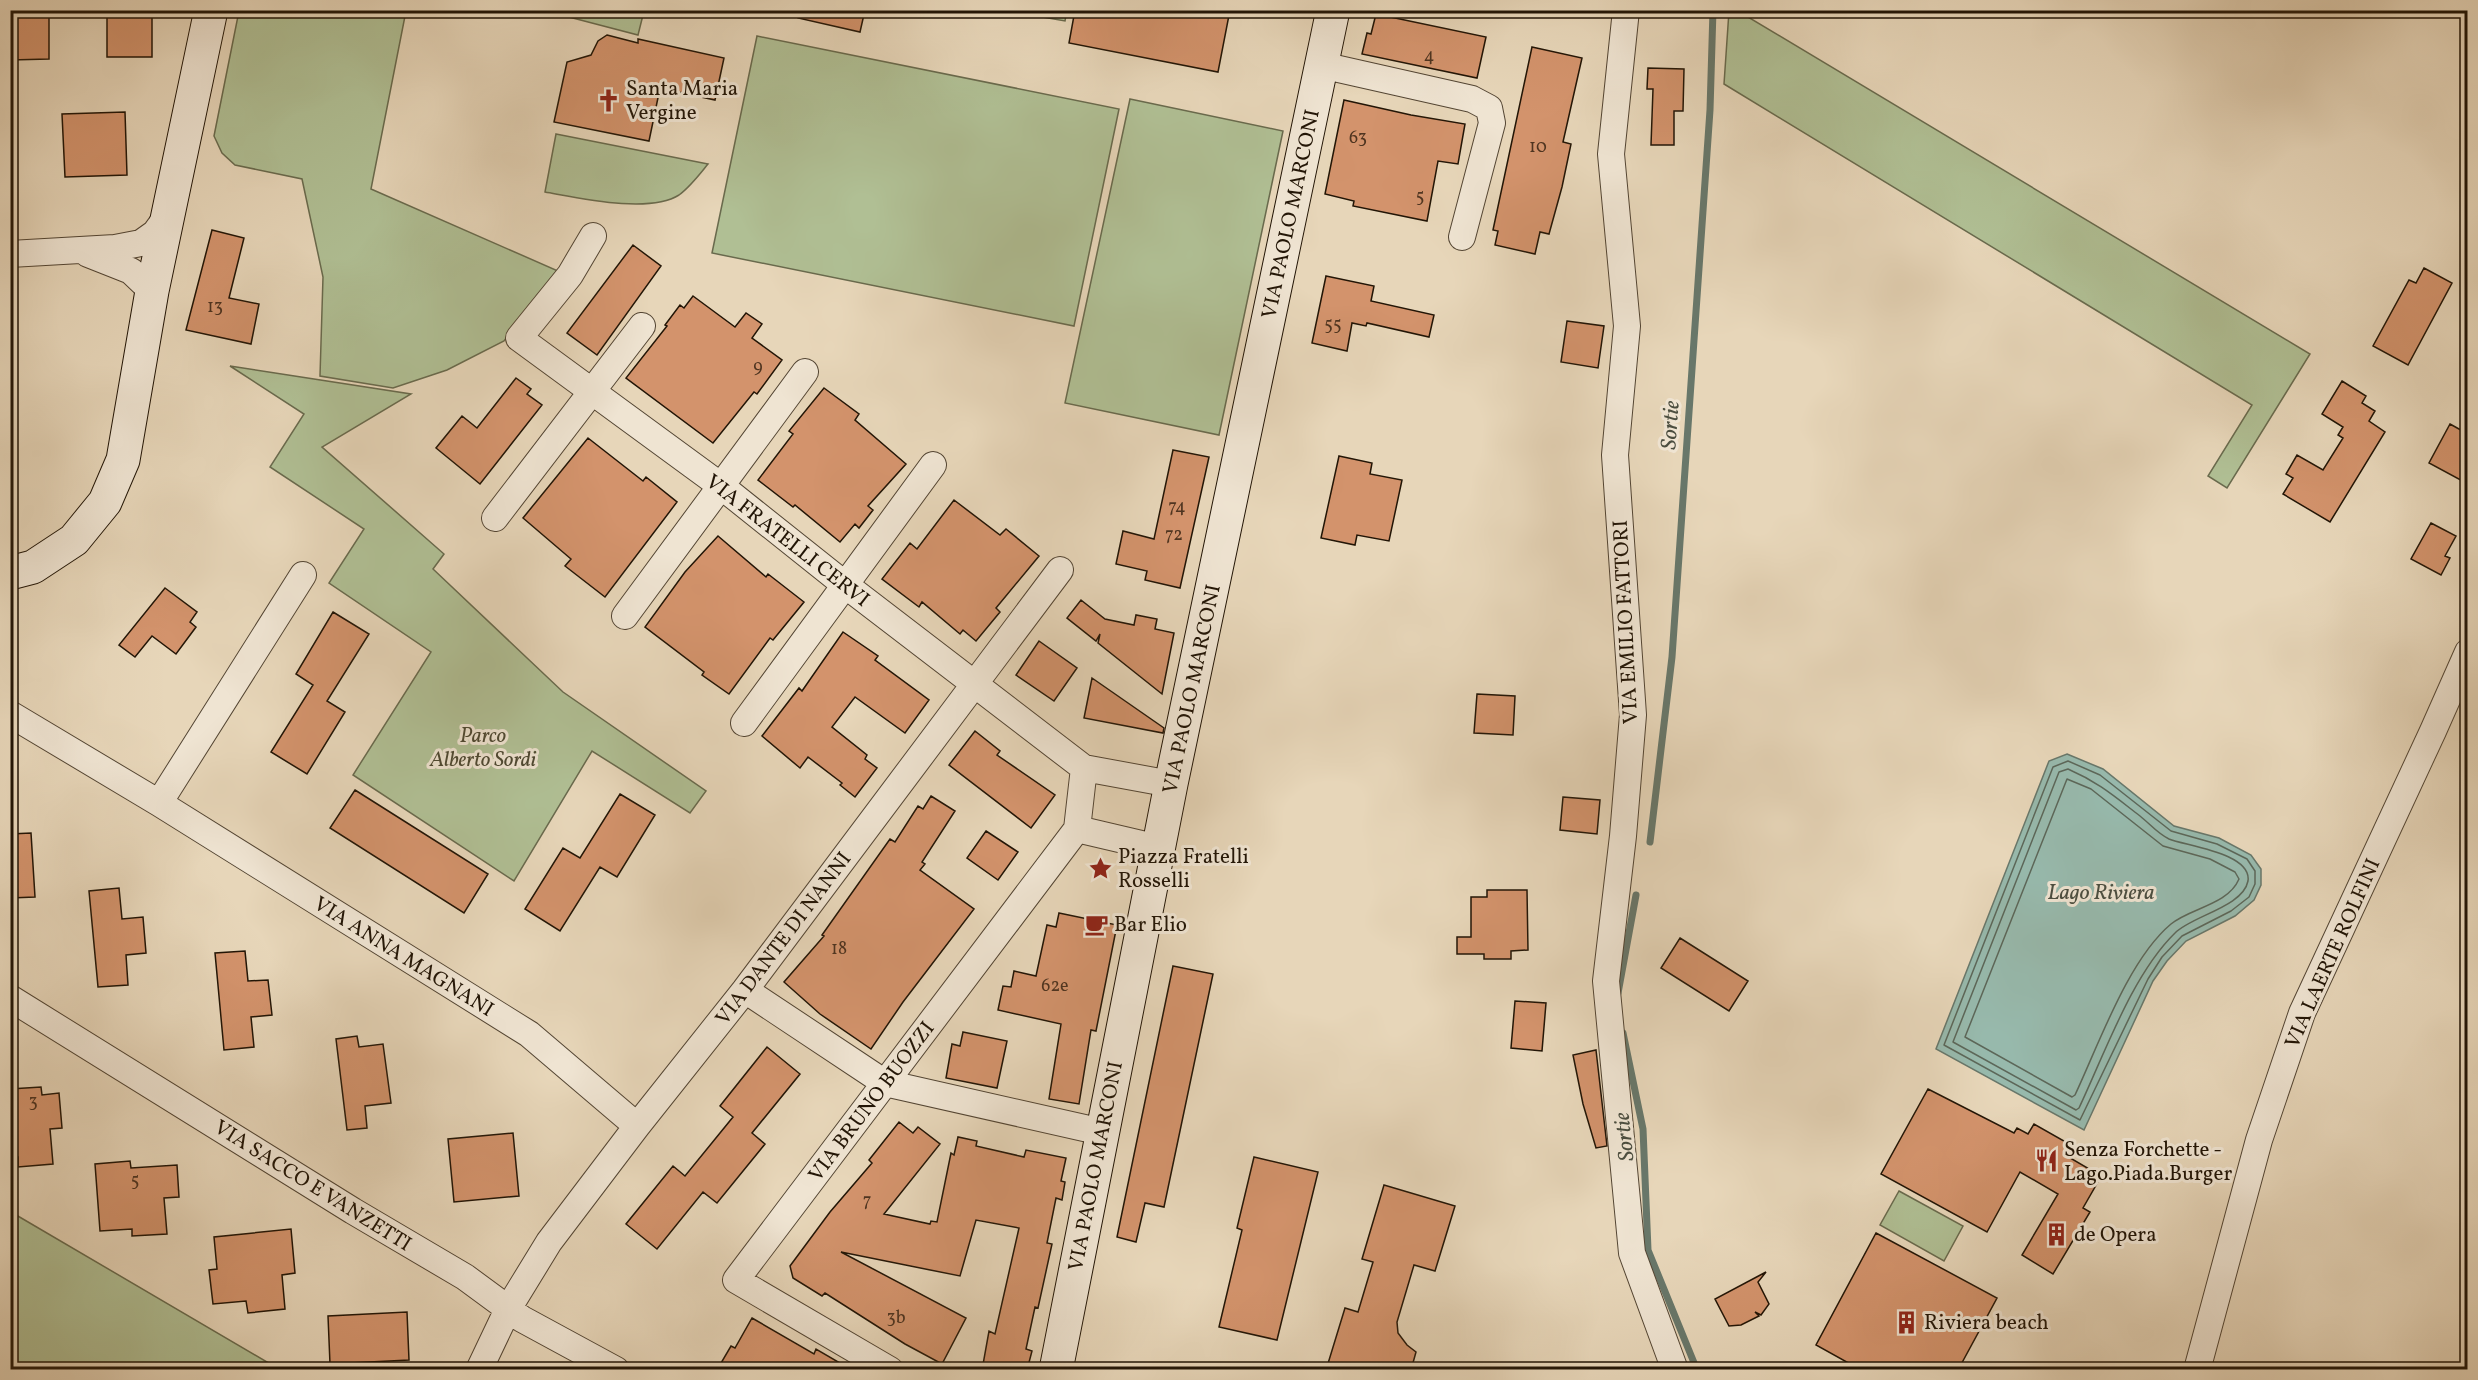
<svg xmlns="http://www.w3.org/2000/svg" width="2478" height="1380" viewBox="0 0 2478 1380" font-family="Vollkorn,serif">
	<rect width="100%" height="100%" fill="#e7d6b9"/>
	<filter id="stains"><feTurbulence type="fractalNoise" baseFrequency=".00333" numOctaves="4"/><feColorMatrix values="0 0 0 0 .2 0 0 0 0 .09 0 0 0 0 .02 0 0 0 .5 -.17"/></filter>
	<radialGradient id="worn" r=".72"><stop offset=".6" stop-color="#630" stop-opacity="0"/><stop offset="1" stop-color="#630" stop-opacity=".3"/></radialGradient>
	<path fill="#b0bf94" stroke="#696a4d" stroke-width="1.5" d="M239 11H406L371 189 558 271 504 341 447 370 393 388 320 376 323 277 302 179 235 165 222 153 214 136Z
		M567 11V10L644 11 638 35 565 16Z
		M1007 11H1067L1065 21Z
		M1729 11H1738L2310 354 2227 488 2208 476 2252 405 1724 84Z
		M757 36 1119 109 1074 326 712 253Z
		M1130 99 1283 131 1219 435 1065 403Z
		M556 134 708 164C699 175 690 187 679 195 649 214 579 198 545 192Z
		M230 366 411 394 322 447 444 554 433 569 563 692 706 791 690 813 592 751 514 881 353 775 431 652 329 583 364 529 270 467 304 414Z
		M1899 1191 1963 1226 1944 1261 1880 1225Z
		M11 1212 279 1369 39 1370 11 1367Z"/>
	<path fill="#97b9ac" stroke="#68776a" stroke-width="1.5" d="M2067 754 2103 769 2174 826 2219 838 2251 855 2261 869V885L2254 900 2235 916 2186 941 2167 961 2153 981 2084 1130 1936 1049 2049 761Z"/>
	<g fill="none" stroke-linecap="round" stroke-linejoin="round">
		<path stroke="#5c6759" stroke-width="1.5" d="M2068 761 2100 775 2171 831 2217 844 2247 859 2255 871V884L2249 897 2231 911 2182 936 2162 957 2148 979 2080 1120 1944 1045 2053 767Z
			M2068 769C2098 782 2114 796 2140 816 2149 823 2158 834 2169 839 2186 846 2252 853 2248 881 2243 907 2191 916 2175 933 2132 975 2105 1053 2079 1108L2076 1110 1953 1042 2059 772Z
			M2067 779 2091 789 2163 846 2210 859 2235 872 2239 879C2228 905 2190 908 2171 924 2128 960 2099 1044 2075 1095L2072 1097 1965 1037Z"/>
		<path stroke="#68776a" stroke-width="7" d="M1650 842 1672 657 1710 110 1713 10
			M1618 993 1636 895
			M1623 1033 1643 1129 1648 1250 1697 1370"/>
	</g>
	<path fill="#d3936c" stroke="#221506" stroke-width="1.5" d="M10 10H49V59L10 60Z
		M107 10H152V57H107Z
		M798 10H865L860 32 798 18Z
		M1075 10H1230L1218 72 1069 43Z
		M1376 14 1486 37 1477 78 1362 54 1367 33 1371 34Z
		M607 35 638 43V39L724 58 715 100 660 88 649 141 554 122 567 62 591 55 598 41Z
		M1532 47 1582 58 1563 142 1571 144 1562 187 1549 234 1540 232 1535 254 1495 245 1498 231 1493 230Z
		M1648 68 1684 69 1683 111H1674V145H1651L1653 89H1647Z
		M1344 100 1411 115 1465 124 1458 164 1438 161 1427 221 1353 206 1354 201 1325 194Z
		M125 112 127 175 65 177 62 114Z
		M212 230 244 238 229 298 259 304 251 344 186 330Z
		M633 245 661 266 597 355 567 333Z
		M2424 268 2452 283 2408 365 2373 346 2409 280 2416 283Z
		M1326 276 1374 286 1371 301 1434 315 1429 337 1367 323 1366 326 1352 323 1347 351 1312 343Z
		M693 296 735 327 746 313 762 324 752 338 782 360 757 394 754 392 713 443 626 378 667 326 665 325 680 305 684 308Z
		M1567 321 1604 326 1598 368 1561 362Z
		M516 378 531 389 527 394 542 405 480 484 436 448 462 416 477 428Z
		M2342 381 2366 396 2362 403 2375 411 2369 421 2385 432 2330 522 2283 494 2293 478 2286 474 2297 455 2323 470 2343 438 2338 435 2343 427 2322 414Z
		M824 388 859 414 855 420 906 464 868 506 873 510 859 528 855 524 840 542 795 505 793 507 758 480 793 434 789 431Z
		M2450 424 2468 434V484L2429 463Z
		M588 438 643 481 646 477 677 502 605 597 565 566 571 559 523 518Z
		M1173 450 1209 457 1180 588 1145 580 1147 571 1116 564 1123 531 1154 539Z
		M1339 456 1372 463 1370 474 1402 480 1389 541 1357 535 1355 545 1321 538Z
		M954 500 1000 535 1006 529 1039 556 996 608 1000 612 976 641 963 630 960 634 922 602 919 607 882 579 910 543 917 549Z
		M2431 523 2456 536 2445 556 2450 558 2441 575 2411 559Z
		M718 536 766 577 768 574 804 602 773 640 770 638 729 694 702 675 704 672 645 627 685 572Z
		M165 588 197 612 190 622 196 627 176 654 152 636 135 657 119 645Z
		M1081 600 1105 619 1134 625 1136 615 1157 619 1155 629 1174 633 1162 694 1098 643 1100 634 1096 641 1067 618Z
		M333 612 369 634 327 701 345 712 307 774 271 752 313 685 296 674Z
		M843 632 878 656 875 660 929 700 905 733 855 697 832 727 867 755 865 759 877 768 855 797 840 785 842 783 808 757 800 768 762 736 799 688 802 691Z
		M1039 641 1077 668 1054 701 1016 675Z
		M1092 678 1164 728 1163 733 1084 718Z
		M1477 694 1515 696 1513 735 1474 733Z
		M975 731 1000 751 997 755 1055 795 1031 828 949 765Z
		M355 790 488 874 464 913 330 828Z
		M620 794 655 815 617 877 600 867 560 931 525 909 563 848 580 858Z
		M931 796 955 811 922 862 925 864 920 870 974 909 903 1002 871 1049 820 1014 784 982 824 936 822 935 890 839 895 842 918 806 923 809Z
		M1563 797 1600 800 1597 834 1560 830Z
		M986 831 1018 852 998 880 967 858Z
		M31 833 35 897 10 898V834Z
		M119 888 122 919 143 917 146 953 126 955 128 985 98 987 89 891Z
		M1487 890H1527L1528 950 1511 951V959H1484V954H1457V937H1471V897H1487Z
		M1059 913 1117 925 1096 1031 1091 1030 1079 1104 1049 1099 1061 1024 998 1010 1003 986 1011 987 1014 971 1036 976 1047 925 1056 927Z
		M1680 938 1748 981 1729 1011 1661 968Z
		M245 951 248 981 268 980 272 1015 251 1017 254 1047 224 1050 215 953Z
		M1173 966 1213 974 1164 1207 1145 1203 1136 1242 1117 1237Z
		M1515 1001 1546 1003 1542 1051 1511 1048Z
		M963 1032 1007 1041 997 1088 946 1078 952 1044 960 1046Z
		M357 1036 359 1047 383 1044 391 1103 365 1106 367 1128 347 1130 336 1039Z
		M767 1047 800 1074 752 1133 765 1144 717 1203 703 1192 657 1249 626 1224 673 1166 685 1176 733 1117 720 1106Z
		M1596 1050 1607 1146 1596 1148 1583 1104 1573 1055Z
		M41 1087 42 1095 59 1093 62 1128 50 1129 53 1164 18 1167V1157L10 1158V1089Z
		M1928 1089 2014 1133 2017 1128 2028 1134 2034 1124 2071 1145 2065 1155 2091 1170 2089 1175 2099 1180 2083 1208 2090 1212 2053 1274 2022 1255 2058 1194 2020 1172 1987 1232 1881 1174Z
		M899 1122 913 1133 918 1127 940 1144 884 1214 930 1224 931 1221 937 1222 951 1153 954 1155 958 1137 977 1141 976 1146 1024 1157 1026 1150 1066 1158 1061 1181 1065 1182 1062 1200 1056 1198 1047 1243 1052 1244 1038 1308 1035 1307 1026 1349 1032 1351 1027 1370H982L989 1331 995 1334 1019 1228 976 1220 960 1276 841 1252 966 1318 942 1364 905 1344 825 1293 822 1296 793 1278 790 1266 830 1212 872 1163 869 1160Z
		M513 1133 519 1196 454 1202 448 1139Z
		M1254 1157 1318 1172 1277 1340 1219 1327 1242 1230 1237 1228Z
		M130 1161 131 1168 177 1165 179 1197 164 1198 167 1234 132 1236V1229L100 1231 95 1164Z
		M1384 1185 1455 1206 1435 1271 1414 1265 1397 1322 1398 1333 1407 1345 1416 1352 1411 1370H1326L1345 1308 1358 1312 1373 1262 1362 1259Z
		M291 1229 295 1273 282 1275 285 1309 248 1313 246 1301 213 1304 209 1270 217 1269 214 1237Z
		M1876 1233 1997 1298 1958 1370H1861L1816 1345Z
		M1766 1272 1758 1282 1769 1304 1761 1315 1755 1312 1759 1316 1741 1325 1729 1326 1715 1299Z
		M407 1312 409 1360 330 1364 328 1316Z
		M752 1318 814 1354 816 1349 852 1370H731L721 1363 731 1346 735 1348Z"/>
	<g fill="none" stroke-linecap="round" stroke-linejoin="round">
		<defs>
			<path id="street" d="M1626 10 1611 154 1627 326 1615 455 1633 715 1623 836 1606 981 1632 1253 1675 1370
				M1321 65 1472 99 1489 108 1492 123 1462 237
				M593 236 570 275 519 338 721 486 844 584 1084 768 1171 784
				M10 254 115 248 141 243 155 233 168 215
				M88 254 131 271 152 291
				M495 518 642 326
				M625 616 805 372
				M10 714 159 803 529 1034 637 1126
				M744 723 933 465
				M159 803 303 575
				M1077 829 1158 848
				M745 990 885 1083 1102 1132
				M10 998 353 1211 465 1277 522 1319 616 1370
				M479 1370 508 1309 549 1242 637 1126 745 990 1060 570
				M890 1370 736 1280 1077 829 1084 768
				M2197 1370 2259 1140 2302 1013 2433 731 2468 652"/>
			<path id="secondary" d="M10 573 33 567 74 540 105 502 123 460 152 291 211 10
				M1056 1370 1171 784 1333 10"/>
		</defs>
		<use href="#street" stroke="#534533" stroke-width="28"/>
		<use href="#secondary" stroke="#221506" stroke-width="35"/>
		<use href="#street" stroke="#efe4d2" stroke-width="26"/>
		<use href="#secondary" stroke="#efe4d2" stroke-width="33"/>
	</g>
	<defs>
		<symbol id="church-bare" viewBox="-9 -9 18 18"><path d="M-1.2-6h2.4v3.5h3.3v2.4h-3.3V6h-2.4V-.1h-3.3v-2.4h3.3Z" fill="#8f2418" stroke="#efe4d2" stroke-width="2.5" paint-order="stroke"/></symbol>
		<symbol id="sight-bare" viewBox="-9 -9 18 18"><path d="M0-6L1.8-2.2L6-1.7L2.9 1.2L3.7 5.4L0 3.3L-3.7 5.4L-2.9 1.2L-6-1.7L-1.8-2.2Z" fill="#8f2418" stroke="#efe4d2" stroke-width="2.5" paint-order="stroke"/></symbol>
		<symbol id="cafe-bare" viewBox="-9 -9 18 18"><path d="M-5.5-4.5H6V0H3Q3 3.5 0 3.5H-2.5Q-5.5 3.5-5.5 0ZM3-3.2v2h1.7v-2ZM-6 4.5H4V6H-6Z" fill="#8f2418" stroke="#efe4d2" stroke-width="2.5" paint-order="stroke"/></symbol>
		<symbol id="restaurant-bare" viewBox="-9 -9 18 18"><path d="M-5-6h1v4h1v-4h1v4h1v-4h1v5L-1.5 .5V6h-2V.5L-5-1ZM5-6V6H3V1.5H1.5Q1.5-4 5-6Z" fill="#8f2418" stroke="#efe4d2" stroke-width="2.5" paint-order="stroke"/></symbol>
		<symbol id="building-bare" viewBox="-9 -9 18 18"><path d="M-4-6H4V6H1V3H-1V6H-4ZM-2.5-4.3h1.7v1.8h-1.7ZM.8-4.3h1.7v1.8H.8ZM-2.5-1h1.7V.8h-1.7ZM.8-1h1.7V.8H.8Z" fill="#8f2418" stroke="#efe4d2" stroke-width="2.5" paint-order="stroke"/></symbol>
	</defs>
	<g fill-rule="evenodd">
		<use href="#church-bare" x="592" y="84" width="33" height="33"/>
		<use href="#sight-bare" x="1084" y="852" width="33" height="33"/>
		<use href="#cafe-bare" x="1080" y="908" width="33" height="33"/>
		<use href="#restaurant-bare" x="2030" y="1144" width="33" height="33"/>
		<use href="#building-bare" x="2040" y="1218" width="33" height="33"/>
		<use href="#building-bare" x="1890" y="1306" width="33" height="33"/>
	</g>
	<g text-anchor="middle" stroke-width="6" stroke-linejoin="round" paint-order="stroke">
		<g font-size="18" fill="#4e3420">
			<text x="1429" y="61">4</text>
			<text x="1358" y="143">63</text>
			<text x="1538" y="152">10</text>
			<text x="1420" y="202">5</text>
			<text x="215" y="312">13</text>
			<text x="1333" y="330">55</text>
			<text x="758" y="372">9</text>
			<text x="1177" y="512">74</text>
			<text x="1174" y="540">72</text>
			<text x="839" y="954">18</text>
			<text x="1055" y="991">62e</text>
			<text x="33" y="1107">3</text>
			<text x="135" y="1186">5</text>
			<text x="867" y="1206">7</text>
			<text x="896" y="1323">3b</text>
		</g>
		<g font-size="21" fill="#221506" stroke="#efe4d2" text-anchor="start">
			<text x="626" y="95">Santa Maria<tspan x="626" dy="24">Vergine</tspan></text>
			<text x="1118" y="863">Piazza Fratelli<tspan x="1118" dy="24">Rosselli</tspan></text>
			<text x="1114" y="931">Bar Elio</text>
			<text x="2064" y="1156">Senza Forchette -<tspan x="2064" dy="24">Lago.Piada.Burger</tspan></text>
			<text x="2074" y="1241">de Opera</text>
			<text x="1924" y="1329">Riviera beach</text>
		</g>
		<g font-size="21" fill="#221506" stroke="#efe4d2">
			<text transform="translate(1290 214) rotate(-78)" y="7">VIA PAOLO MARCONI</text>
			<text transform="translate(788 540) rotate(38)" y="7">VIA FRATELLI CERVI</text>
			<text transform="translate(1625 622) rotate(-93)" y="7">VIA EMILIO FATTORI</text>
			<text transform="translate(1191 689) rotate(-78)" y="7">VIA PAOLO MARCONI</text>
			<text transform="translate(783 938) rotate(-53)" y="7">VIA DANTE DI NANNI</text>
			<text transform="translate(2332 953) rotate(-66)" y="7">VIA LAERTE ROLFINI</text>
			<text transform="translate(404 956) rotate(32)" y="7">VIA ANNA MAGNANI</text>
			<text transform="translate(871 1101) rotate(-53)" y="7">VIA BRUNO BUOZZI</text>
			<text transform="translate(1095 1166) rotate(-79)" y="7">VIA PAOLO MARCONI</text>
			<text transform="translate(313 1185) rotate(32)" y="7">VIA SACCO E VANZETTI</text>
		</g>
		<g font-size="21" font-style="italic" fill="#4d4831" stroke="#efe4d2">
			<text x="483" y="742">Parco<tspan x="483" dy="24">Alberto Sordi</tspan></text>
		</g>
		<g font-size="22" font-style="italic" fill="#4b4e40" stroke="#efe4d2">
			<text transform="translate(1669 425) rotate(-86)" y="8">Sortie</text>
			<text x="2101" y="899">Lago Riviera</text>
			<text transform="translate(1623 1137) rotate(-96)" y="8">Sortie</text>
		</g>
	</g>
	<rect width="2478" height="1380" fill="none" stroke="#e7d6b9" stroke-width="36"/>
	<rect x="12" y="12" width="2454" height="1356" fill="none" stroke="#221506" stroke-width="3"/>
	<rect x="18" y="18" width="2442" height="1344" fill="none" stroke="#221506" stroke-width="1.5"/>
	<rect width="100%" height="100%" filter="url(#stains)"/>
	<rect width="100%" height="100%" fill="url(#worn)"/>
</svg>
